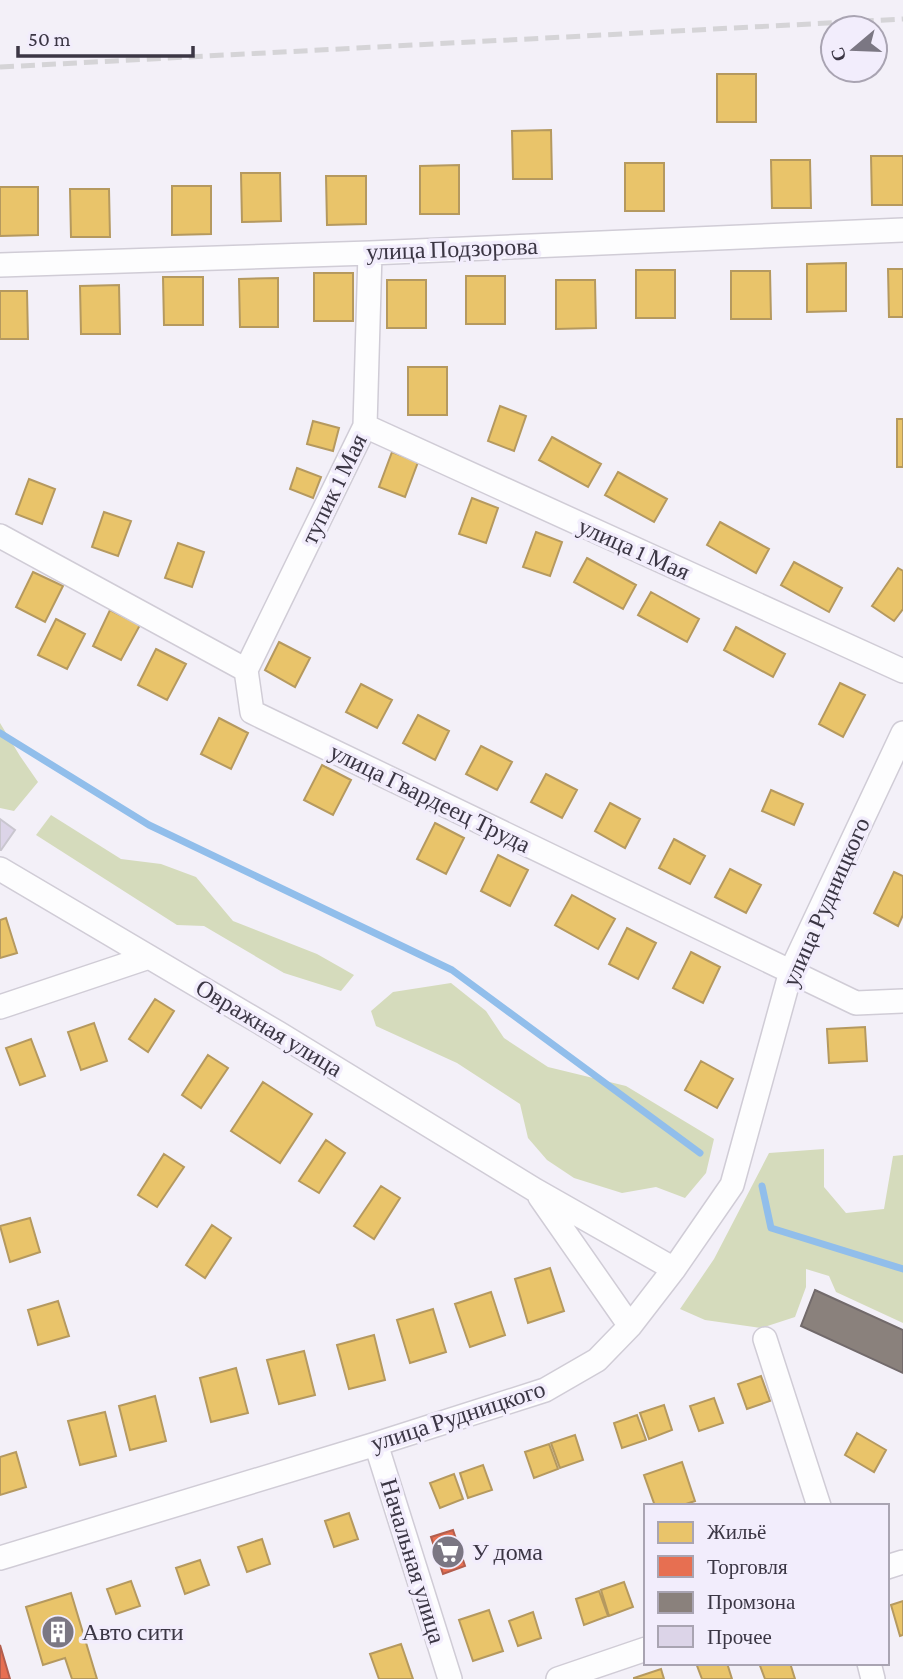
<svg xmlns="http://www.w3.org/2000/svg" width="903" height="1679" viewBox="0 0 903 1679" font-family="'Crimson Pro',serif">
	<rect width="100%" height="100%" fill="#f3f0f8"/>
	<path fill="#d5dbbc" d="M0 723 20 756 38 782 14 811 0 808Z
		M51 815 121 859 161 864 196 877 233 921 317 954 354 975 341 991 284 973 204 926 177 925 36 835Z
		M451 983 486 1011 504 1038 548 1067 626 1086 714 1139 706 1173 685 1198 656 1187 622 1193 574 1178 547 1160 528 1138 520 1104 457 1063 376 1026 371 1011 393 992Z
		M824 1149V1187L846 1213 884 1209 893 1156 903 1155V1323L836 1292 829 1276 806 1269V1287L795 1317 761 1328 705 1320 680 1309 714 1259 769 1153Z"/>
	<path fill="#e9c46a" stroke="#b5995f" stroke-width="2" d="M717 74H756V122H717Z
		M551 130 552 179H513L512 131Z
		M871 156H903V205H872Z
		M771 160H810L811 208H772Z
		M625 163H664V211H625Z
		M459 165V214H420V166Z
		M241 173H280L281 221 242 222Z
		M326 176H366V224L327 225Z
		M172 186H211V234L172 235Z
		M0 187H38V235L0 236Z
		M70 189H109L110 237H71Z
		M846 263V311L807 312V264Z
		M888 269H903V317H889Z
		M636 270H675V318H636Z
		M731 271H770L771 319H731Z
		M314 273H353V321H314Z
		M466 276H505V324H466Z
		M163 277H203V325H164Z
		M278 278V327H240L239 279Z
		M387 280H426V328H387Z
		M556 280H595L596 328 556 329Z
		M119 285 120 334H81L80 286Z
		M0 291H27L28 339H0Z
		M408 367H447V415H408Z
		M500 406 526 416 514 451 488 441Z
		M897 419H903V467H897Z
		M313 421 339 428 333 451 307 444Z
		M552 437 601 464 588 487 539 460Z
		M392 452 418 462 405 497 379 487Z
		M297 468 321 477 313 498 290 489Z
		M618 472 667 499 654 522 605 495Z
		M29 479 55 489 42 524 16 514Z
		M472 498 498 508 486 543 459 534Z
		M104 512 131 521 118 556 92 547Z
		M720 522 769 549 756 573 707 545Z
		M536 532 562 542 550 576 523 567Z
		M178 543 204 552 192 587 165 578Z
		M587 558 636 585 623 609 574 582Z
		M794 562 842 588 829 612 781 585Z
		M898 568 903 571V609L894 621 872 606Z
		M33 572 63 586 45 622 16 607Z
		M651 592 699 619 687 642 638 615Z
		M110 610 140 625 121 660 93 646Z
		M56 619 85 634 67 669 38 655Z
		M736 627 785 654 773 677 724 650Z
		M279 642 310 658 295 687 265 670Z
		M156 649 186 664 167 700 138 685Z
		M840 683 865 695 843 737 819 724Z
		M361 684 392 700 377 728 346 712Z
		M418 715 449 731 435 760 403 743Z
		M219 718 248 733 231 769 201 754Z
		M481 746 512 762 497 790 466 774Z
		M322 765 351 780 333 815 304 800Z
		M546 774 577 790 562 818 531 802Z
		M771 790 803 804 794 825 762 811Z
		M610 803 640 819 625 848 595 831Z
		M435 823 464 838 446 874 417 859Z
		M674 839 705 856 690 884 659 868Z
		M498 855 528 870 510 906 481 891Z
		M730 869 761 885 746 913 715 897Z
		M894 872 903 876V915L898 926 874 913Z
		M572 895 615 919 598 949 555 925Z
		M6 918 17 953 0 958V920Z
		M627 928 656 943 638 979 609 964Z
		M691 952 720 967 703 1003 673 988Z
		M155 999 174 1011 148 1052 129 1039Z
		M94 1023 107 1061 81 1070 68 1032Z
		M865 1027 867 1061 829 1063 827 1029Z
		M31 1039 45 1076 20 1085 6 1048Z
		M208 1055 228 1068 201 1108 182 1095Z
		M701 1061 733 1079 717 1108 685 1090Z
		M263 1082 312 1114 280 1163 231 1131Z
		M326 1140 345 1153 319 1193 299 1181Z
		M164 1154 184 1167 157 1207 138 1195Z
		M381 1186 400 1198 374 1239 354 1226Z
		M30 1218 40 1252 10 1262 0 1226Z
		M212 1225 231 1238 205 1278 186 1265Z
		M550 1268 564 1311 528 1323 515 1279Z
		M491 1292 505 1335 470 1347 455 1304Z
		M58 1301 69 1336 38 1345 28 1310Z
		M433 1309 446 1352 410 1363 397 1320Z
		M374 1335 385 1380 349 1389 337 1345Z
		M304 1351 315 1395 279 1404 267 1360Z
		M236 1368 248 1413 211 1422 200 1378Z
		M761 1376 770 1401 747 1409 738 1384Z
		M155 1396 166 1441 130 1450 119 1406Z
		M714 1398 723 1423 699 1431 690 1406Z
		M664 1405 672 1430 649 1439 640 1413Z
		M105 1412 116 1456 80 1465 68 1421Z
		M637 1415 646 1440 622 1448 614 1423Z
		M857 1433 886 1450 874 1472 845 1455Z
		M575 1435 583 1460 560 1468 551 1443Z
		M549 1444 558 1469 534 1478 525 1452Z
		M16 1452 26 1487 0 1495V1457Z
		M682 1462 695 1501 680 1506H655L644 1475Z
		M483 1465 492 1490 468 1498 460 1473Z
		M454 1474 463 1499 440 1508 430 1483Z
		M349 1513 358 1539 334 1547 325 1521Z
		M262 1539 270 1564 247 1572 238 1547Z
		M200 1560 209 1585 185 1594 176 1568Z
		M131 1581 140 1606 116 1614 107 1589Z
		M624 1582 633 1607 609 1616 601 1590Z
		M599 1591 608 1616 584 1625 576 1599Z
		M71 1593 97 1679H72L65 1658 43 1665 26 1607Z
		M903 1601V1635L900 1636 891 1605Z
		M489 1610 503 1651 473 1661 459 1620Z
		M533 1612 541 1638 518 1646 509 1621Z
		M401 1644 413 1679H379L370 1654Z
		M696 1663H727L732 1679H702Z
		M759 1663H790L795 1679H765Z
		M661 1669 664 1679H634V1678Z"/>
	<path fill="#e76f51" stroke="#b35e4d" stroke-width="2" d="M453 1530 465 1566 443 1574 431 1537Z
		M0 1645 10 1679H0Z"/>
	<path fill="#8a817c" stroke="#726a6b" stroke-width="2" d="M815 1290 903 1330V1373L801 1326Z"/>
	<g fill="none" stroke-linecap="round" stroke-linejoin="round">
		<path stroke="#91beeb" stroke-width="7" d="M0 733 149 825 452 970 700 1153
			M762 1186 771 1228 903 1269"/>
	</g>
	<path fill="#dcd4e8" stroke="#c9c6cf" stroke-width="2" d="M0 819 15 830 1 850H0Z"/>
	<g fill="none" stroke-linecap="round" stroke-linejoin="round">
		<defs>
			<path id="minor" d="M0 265 370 253 903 230
				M365 426 903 671
				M0 536 246 670 252 712 856 1003 903 1001
				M246 670 365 426 370 253
				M0 869 278 1033 535 1190 674 1269
				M0 1007 149 957
				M540 1197 630 1326
				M765 1339 819 1506
				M376 1444 450 1679
				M0 1558 376 1444 545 1390 597 1360 630 1326 674 1269 732 1185 791 971 903 733
				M887 1567 903 1562
				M869 1663 873 1679
				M558 1679 646 1649"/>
		</defs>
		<use href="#minor" stroke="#d0ccd6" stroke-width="26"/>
		<use href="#minor" stroke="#fdfdfe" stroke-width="23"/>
		<path stroke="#d5d4d7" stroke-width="5" stroke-dasharray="14 7" stroke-linecap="butt" d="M0 67 903 19"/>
	</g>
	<defs>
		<symbol id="supermarket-disc" viewBox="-11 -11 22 22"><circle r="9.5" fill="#7b7783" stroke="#f2edfc"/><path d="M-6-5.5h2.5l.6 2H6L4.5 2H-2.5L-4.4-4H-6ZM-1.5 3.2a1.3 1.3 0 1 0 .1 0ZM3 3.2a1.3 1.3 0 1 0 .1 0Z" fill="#fff"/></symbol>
		<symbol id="building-disc" viewBox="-11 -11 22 22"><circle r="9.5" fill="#7b7783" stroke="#f2edfc"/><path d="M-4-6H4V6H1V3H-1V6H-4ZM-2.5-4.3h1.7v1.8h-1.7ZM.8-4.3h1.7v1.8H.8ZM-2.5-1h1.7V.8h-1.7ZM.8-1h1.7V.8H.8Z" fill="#fff"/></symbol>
	</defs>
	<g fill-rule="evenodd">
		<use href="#supermarket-disc" x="429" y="1533" width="38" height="38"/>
		<use href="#building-disc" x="39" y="1613" width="38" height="38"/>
	</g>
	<g text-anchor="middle" stroke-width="7" stroke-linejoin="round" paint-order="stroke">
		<g font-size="24" fill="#3b3644" stroke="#f2edfc">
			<text transform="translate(452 249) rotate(-2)" y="8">улица Подзорова</text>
			<text transform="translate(334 489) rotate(-64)" y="8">тупик 1 Мая</text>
			<text transform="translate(634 549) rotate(24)" y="8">улица 1 Мая</text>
			<text transform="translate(430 798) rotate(26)" y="8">улица Гвардеец Труда</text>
			<text transform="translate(826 902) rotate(-66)" y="8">улица Рудницкого</text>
			<text transform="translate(269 1028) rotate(31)" y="8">Овражная улица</text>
			<text transform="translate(458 1416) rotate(-18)" y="8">улица Рудницкого</text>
			<text transform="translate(413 1561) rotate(73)" y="8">Начальная улица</text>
		</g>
		<g font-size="24" fill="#3b3644" stroke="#f2edfc" text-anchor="start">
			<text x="472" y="1560">У дома</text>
			<text x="82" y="1640">Авто сити</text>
		</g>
	</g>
	<rect x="644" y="1504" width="245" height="161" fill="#f2edfc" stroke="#a9a4b2" stroke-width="2"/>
	<rect x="658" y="1522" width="35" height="21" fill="#e9c46a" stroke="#a9a4b2" stroke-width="2"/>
	<text x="707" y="1539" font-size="21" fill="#3b3644">Жильё</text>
	<rect x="658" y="1556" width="35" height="21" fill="#e76f51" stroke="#a9a4b2" stroke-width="2"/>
	<text x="707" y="1574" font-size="21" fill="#3b3644">Торговля</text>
	<rect x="658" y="1592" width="35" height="21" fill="#8a817c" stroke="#a9a4b2" stroke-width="2"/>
	<text x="707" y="1609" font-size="21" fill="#3b3644">Промзона</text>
	<rect x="658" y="1626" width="35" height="21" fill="#dcd4e8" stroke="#a9a4b2" stroke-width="2"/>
	<text x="707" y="1644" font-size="21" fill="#3b3644">Прочее</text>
	<g transform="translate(854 49) rotate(251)"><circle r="33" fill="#f2edfc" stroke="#a9a4b2" stroke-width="2"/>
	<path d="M0-5L12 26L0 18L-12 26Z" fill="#7b7783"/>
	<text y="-10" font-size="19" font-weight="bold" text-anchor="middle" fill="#3b3644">С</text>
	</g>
	<path d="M18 46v10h175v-10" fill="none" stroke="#3b3644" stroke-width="3.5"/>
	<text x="28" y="46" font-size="21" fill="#3b3644" stroke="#f2edfc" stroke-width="5" paint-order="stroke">50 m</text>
</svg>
